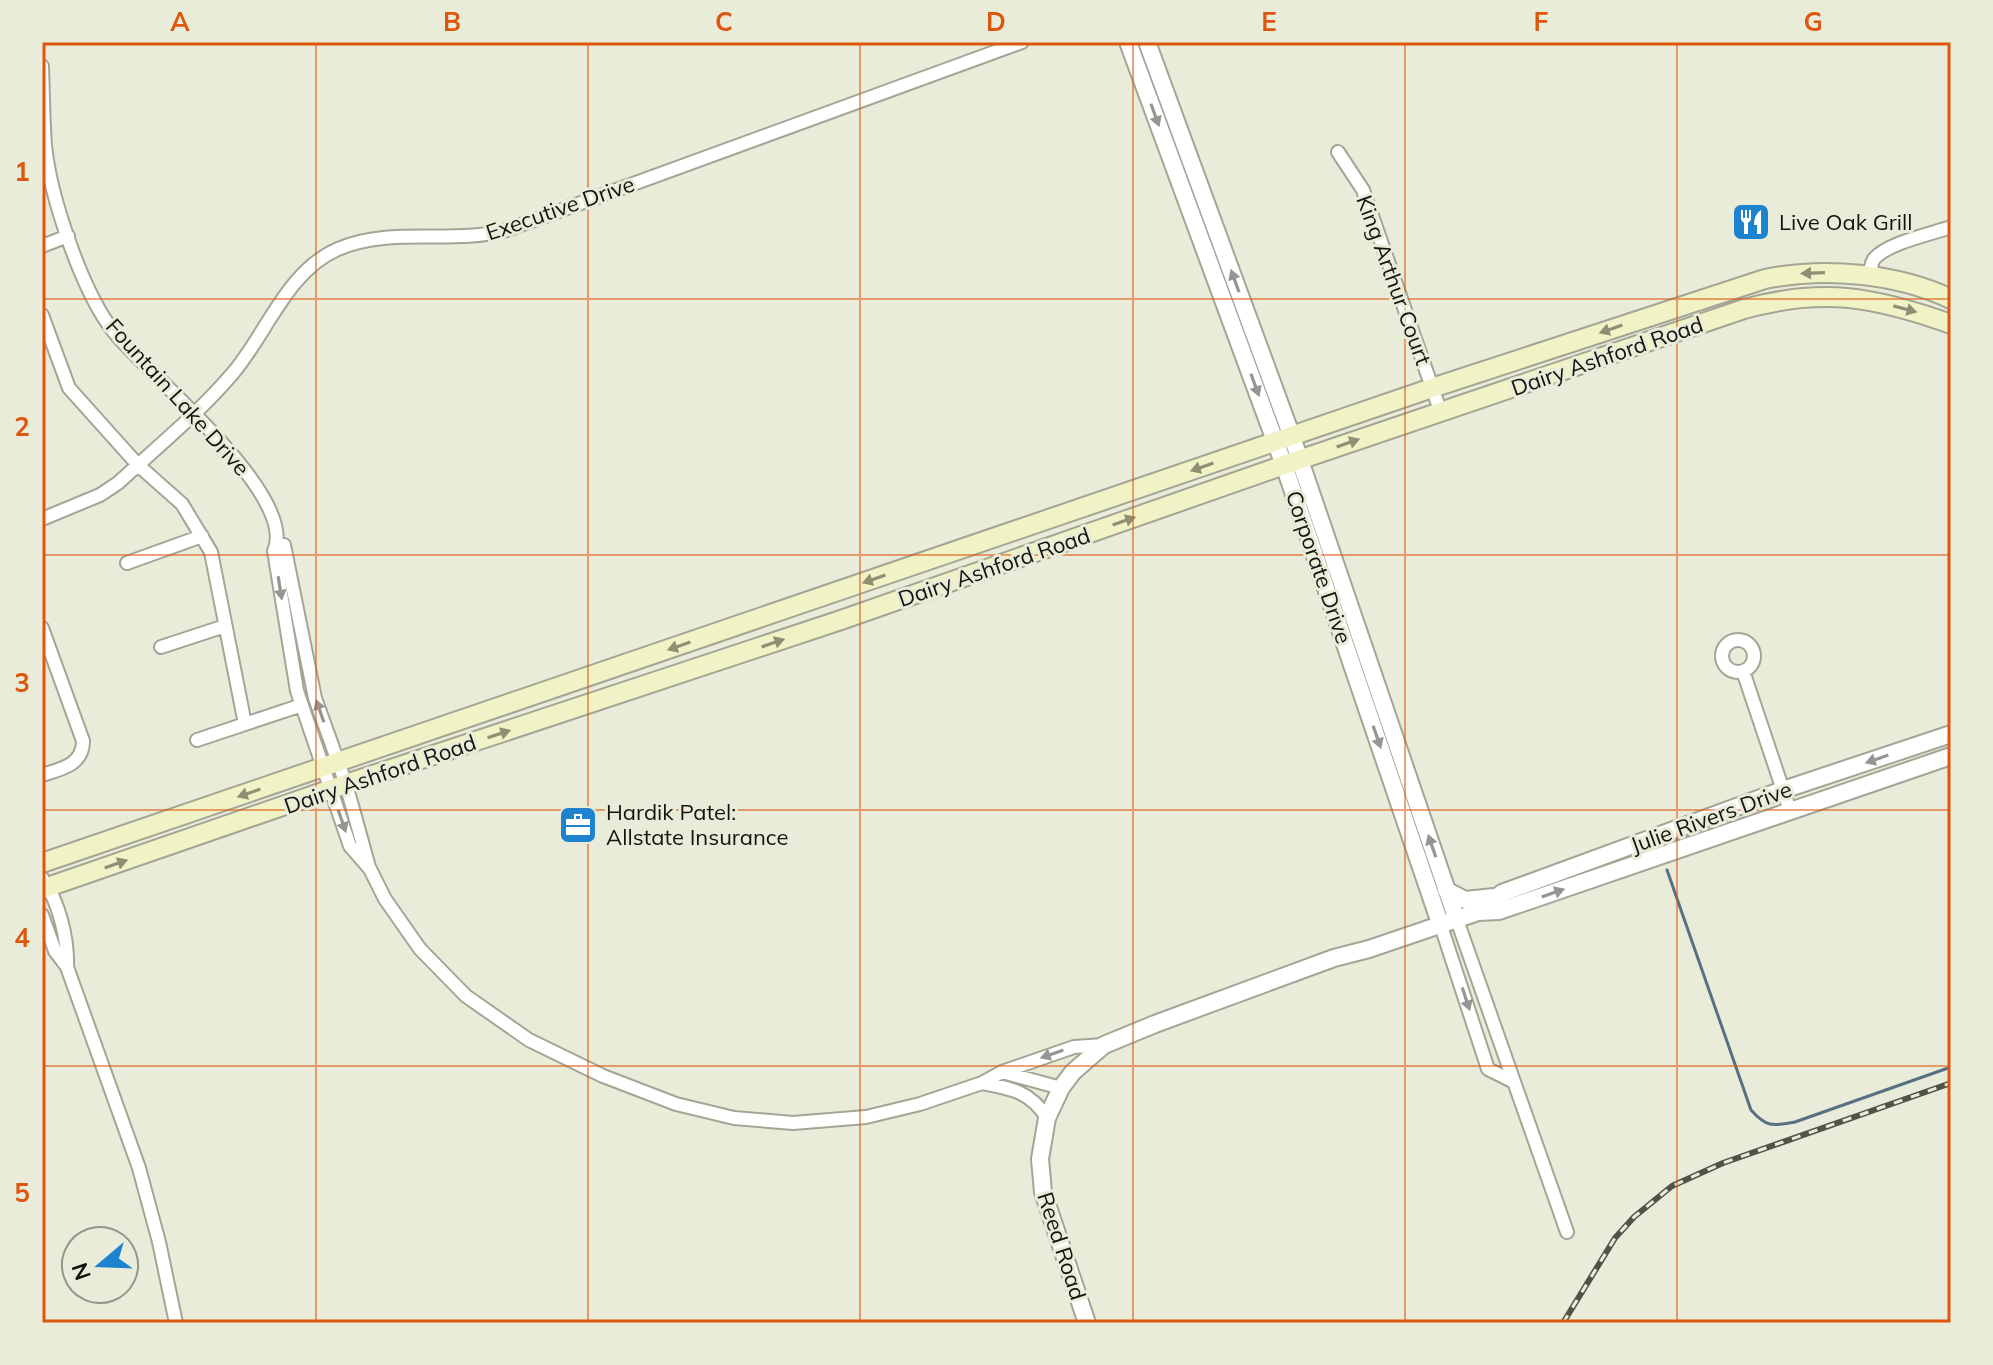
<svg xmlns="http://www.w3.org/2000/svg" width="1993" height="1365" viewBox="0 0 1993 1365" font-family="Mulish,sans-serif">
	<rect width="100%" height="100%" fill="#eaecda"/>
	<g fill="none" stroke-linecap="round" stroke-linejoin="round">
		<path stroke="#587084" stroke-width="3" d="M1667 870 1751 1110C1767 1128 1773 1126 1795 1122L1951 1067"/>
		<defs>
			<path id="minor" d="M42 66C43 92 43 119 45 145 50 196 82 292 114 332 147 374 299 495 274 551L297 691 350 846 370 869 385 899 420 949 466 996 529 1040 603 1076 676 1104 734 1118 793 1123 866 1117 920 1104 982 1083 1002 1072 1074 1047 1104 1045
				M1338 152 1363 190 1441 413
				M42 246 68 236
				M1871 278C1871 271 1870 265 1874 259 1887 243 1931 234 1951 227
				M42 315 69 388 138 465 182 504 211 552 245 724
				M42 519 100 495 118 483C157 447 199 413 233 373 267 333 287 271 338 249 391 226 452 245 507 230L1022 42
				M278 543 284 545 315 698 346 784 369 867
				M127 563 202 536
				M42 628 83 741C83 765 61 769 42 775
				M1722 656a16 16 0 1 1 32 0a16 16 0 1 1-32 0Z
				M161 647 225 626
				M1743 671 1790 811
				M197 740 302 705
				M42 878C59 901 68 939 67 967
				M42 915 55 951 67 967 139 1168 159 1242 176 1323
				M1457 920 1567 1232
				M1441 926 1488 1069 1514 1082
				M1002 1072 1061 1088
				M982 1083C1011 1088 1031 1092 1047 1118"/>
			<path id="tertiary" d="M1128 42 1284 465 1441 926
				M1147 42 1292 437 1457 920
				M1446 890 1465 900 1494 897
				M1478 912 1502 893 1783 790 1951 734
				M1087 1323 1043 1192 1040 1159 1047 1118 1061 1088 1073 1072 1104 1045 1155 1024 1334 958 1369 949 1478 912 1499 911 1951 756"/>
			<path id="secondary" d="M42 863 1432 388 1765 279C1825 267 1896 273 1951 299
				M42 889 346 784 841 620 1284 465 1744 309C1824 287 1875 297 1951 324"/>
		</defs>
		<use href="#minor" stroke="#a4a695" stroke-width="16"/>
		<use href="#tertiary" stroke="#a4a695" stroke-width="20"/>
		<use href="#secondary" stroke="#a4a695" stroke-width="22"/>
		<use href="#minor" stroke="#fff" stroke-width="12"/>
		<use href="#tertiary" stroke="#fff" stroke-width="16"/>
		<use href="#secondary" stroke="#f1f3c6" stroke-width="18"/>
		<defs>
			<path id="rail" d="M1563 1323 1615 1238 1634 1217 1672 1186 1723 1163 1951 1083"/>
		</defs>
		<use href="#rail" stroke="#525249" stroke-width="6"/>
		<use href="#rail" stroke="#eaecda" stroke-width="3" stroke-dasharray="9" stroke-linecap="butt"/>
	</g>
	<defs><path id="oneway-solid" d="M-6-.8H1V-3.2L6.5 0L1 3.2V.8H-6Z" transform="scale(2)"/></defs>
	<g fill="#959593">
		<use href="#oneway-solid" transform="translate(1155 115) rotate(70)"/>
		<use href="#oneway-solid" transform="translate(1235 281) rotate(-110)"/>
		<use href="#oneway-solid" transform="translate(1255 385) rotate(70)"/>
		<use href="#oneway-solid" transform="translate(280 588) rotate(81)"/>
		<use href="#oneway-solid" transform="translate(320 711) rotate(-109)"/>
		<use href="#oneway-solid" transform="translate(1377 737) rotate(71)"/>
		<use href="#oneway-solid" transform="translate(1877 759) rotate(161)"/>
		<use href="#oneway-solid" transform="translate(342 821) rotate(71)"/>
		<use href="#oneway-solid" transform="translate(1432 846) rotate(-109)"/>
		<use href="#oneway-solid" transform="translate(1553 893) rotate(-19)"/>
		<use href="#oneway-solid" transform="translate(1466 999) rotate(72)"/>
		<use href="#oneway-solid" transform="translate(1052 1054) rotate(161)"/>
	</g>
	<g fill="#8e8f73">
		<use href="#oneway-solid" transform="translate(1813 273) rotate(178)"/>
		<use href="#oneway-solid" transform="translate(1905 309) rotate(15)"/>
		<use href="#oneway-solid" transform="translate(1611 329) rotate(161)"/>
		<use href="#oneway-solid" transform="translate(1348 443) rotate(-19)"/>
		<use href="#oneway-solid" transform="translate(1202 467) rotate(161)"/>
		<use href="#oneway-solid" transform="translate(1124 521) rotate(-19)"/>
		<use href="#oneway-solid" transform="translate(874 579) rotate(161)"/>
		<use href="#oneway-solid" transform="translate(773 643) rotate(-19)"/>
		<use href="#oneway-solid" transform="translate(679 646) rotate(161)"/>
		<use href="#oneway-solid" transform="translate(499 734) rotate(-18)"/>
		<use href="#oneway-solid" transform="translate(249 793) rotate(161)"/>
		<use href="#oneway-solid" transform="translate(116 864) rotate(-19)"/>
	</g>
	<path fill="none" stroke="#dd560c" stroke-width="2" stroke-opacity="0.55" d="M316 42V1323M588 42V1323M860 42V1323M1133 42V1323M1405 42V1323M1677 42V1323M42 299H1951M42 555H1951M42 810H1951M42 1066H1951"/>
	<defs>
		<symbol id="restaurant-square" viewBox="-11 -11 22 22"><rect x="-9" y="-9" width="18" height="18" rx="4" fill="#1e83ce" stroke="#eaecda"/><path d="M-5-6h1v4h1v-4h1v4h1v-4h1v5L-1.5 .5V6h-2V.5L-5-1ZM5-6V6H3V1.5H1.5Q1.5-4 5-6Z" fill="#fff"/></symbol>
		<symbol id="office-square" viewBox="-11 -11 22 22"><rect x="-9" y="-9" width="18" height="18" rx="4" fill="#1e83ce" stroke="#eaecda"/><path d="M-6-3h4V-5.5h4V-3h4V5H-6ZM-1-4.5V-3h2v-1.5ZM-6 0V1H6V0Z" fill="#fff"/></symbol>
	</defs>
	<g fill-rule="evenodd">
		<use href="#restaurant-square" x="1729" y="200" width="44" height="44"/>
		<use href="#office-square" x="556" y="803" width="44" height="44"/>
	</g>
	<g text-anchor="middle" stroke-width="6" stroke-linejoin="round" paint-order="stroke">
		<g font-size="22" fill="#14140e" stroke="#eaecda">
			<text transform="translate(560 208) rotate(-19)" y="8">Executive Drive</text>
			<text transform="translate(1394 280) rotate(70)" y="8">King Arthur Court</text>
			<text transform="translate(1607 356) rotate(-19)" y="8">Dairy Ashford Road</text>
			<text transform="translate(178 397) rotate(48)" y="8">Fountain Lake Drive</text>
			<text transform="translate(994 567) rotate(-19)" y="8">Dairy Ashford Road</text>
			<text transform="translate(1319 567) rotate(71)" y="8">Corporate Drive</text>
			<text transform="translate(380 774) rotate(-19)" y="8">Dairy Ashford Road</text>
			<text transform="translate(1711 817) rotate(-20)" y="8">Julie Rivers Drive</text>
			<text transform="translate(1062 1246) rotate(72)" y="8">Reed Road</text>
		</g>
		<g font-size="22" fill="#14140e" stroke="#eaecda" text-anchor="start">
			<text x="1779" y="230">Live Oak Grill</text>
			<text x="606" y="820">Hardik Patel:<tspan x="606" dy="25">Allstate Insurance</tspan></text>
		</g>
	</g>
	<rect width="1993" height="1365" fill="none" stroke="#eaecda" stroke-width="88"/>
	<g transform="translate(100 1265) rotate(251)"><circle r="38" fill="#eaecda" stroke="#949688" stroke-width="2"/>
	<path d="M0-6L14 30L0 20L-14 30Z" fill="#1e83ce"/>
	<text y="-12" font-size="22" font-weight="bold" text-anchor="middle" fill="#14140e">N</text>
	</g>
	<rect x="44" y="44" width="1905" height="1277" fill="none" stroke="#dd560c" stroke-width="3"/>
	<g font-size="26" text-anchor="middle" font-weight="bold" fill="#dd560c">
		<text x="180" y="31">A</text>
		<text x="452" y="31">B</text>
		<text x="724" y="31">C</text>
		<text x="996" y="31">D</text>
		<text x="1269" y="31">E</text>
		<text x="1541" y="31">F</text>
		<text x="1813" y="31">G</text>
		<text x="22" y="181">1</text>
		<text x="22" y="436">2</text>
		<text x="22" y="692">3</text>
		<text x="22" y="947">4</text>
		<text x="22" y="1202">5</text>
	</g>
</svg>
